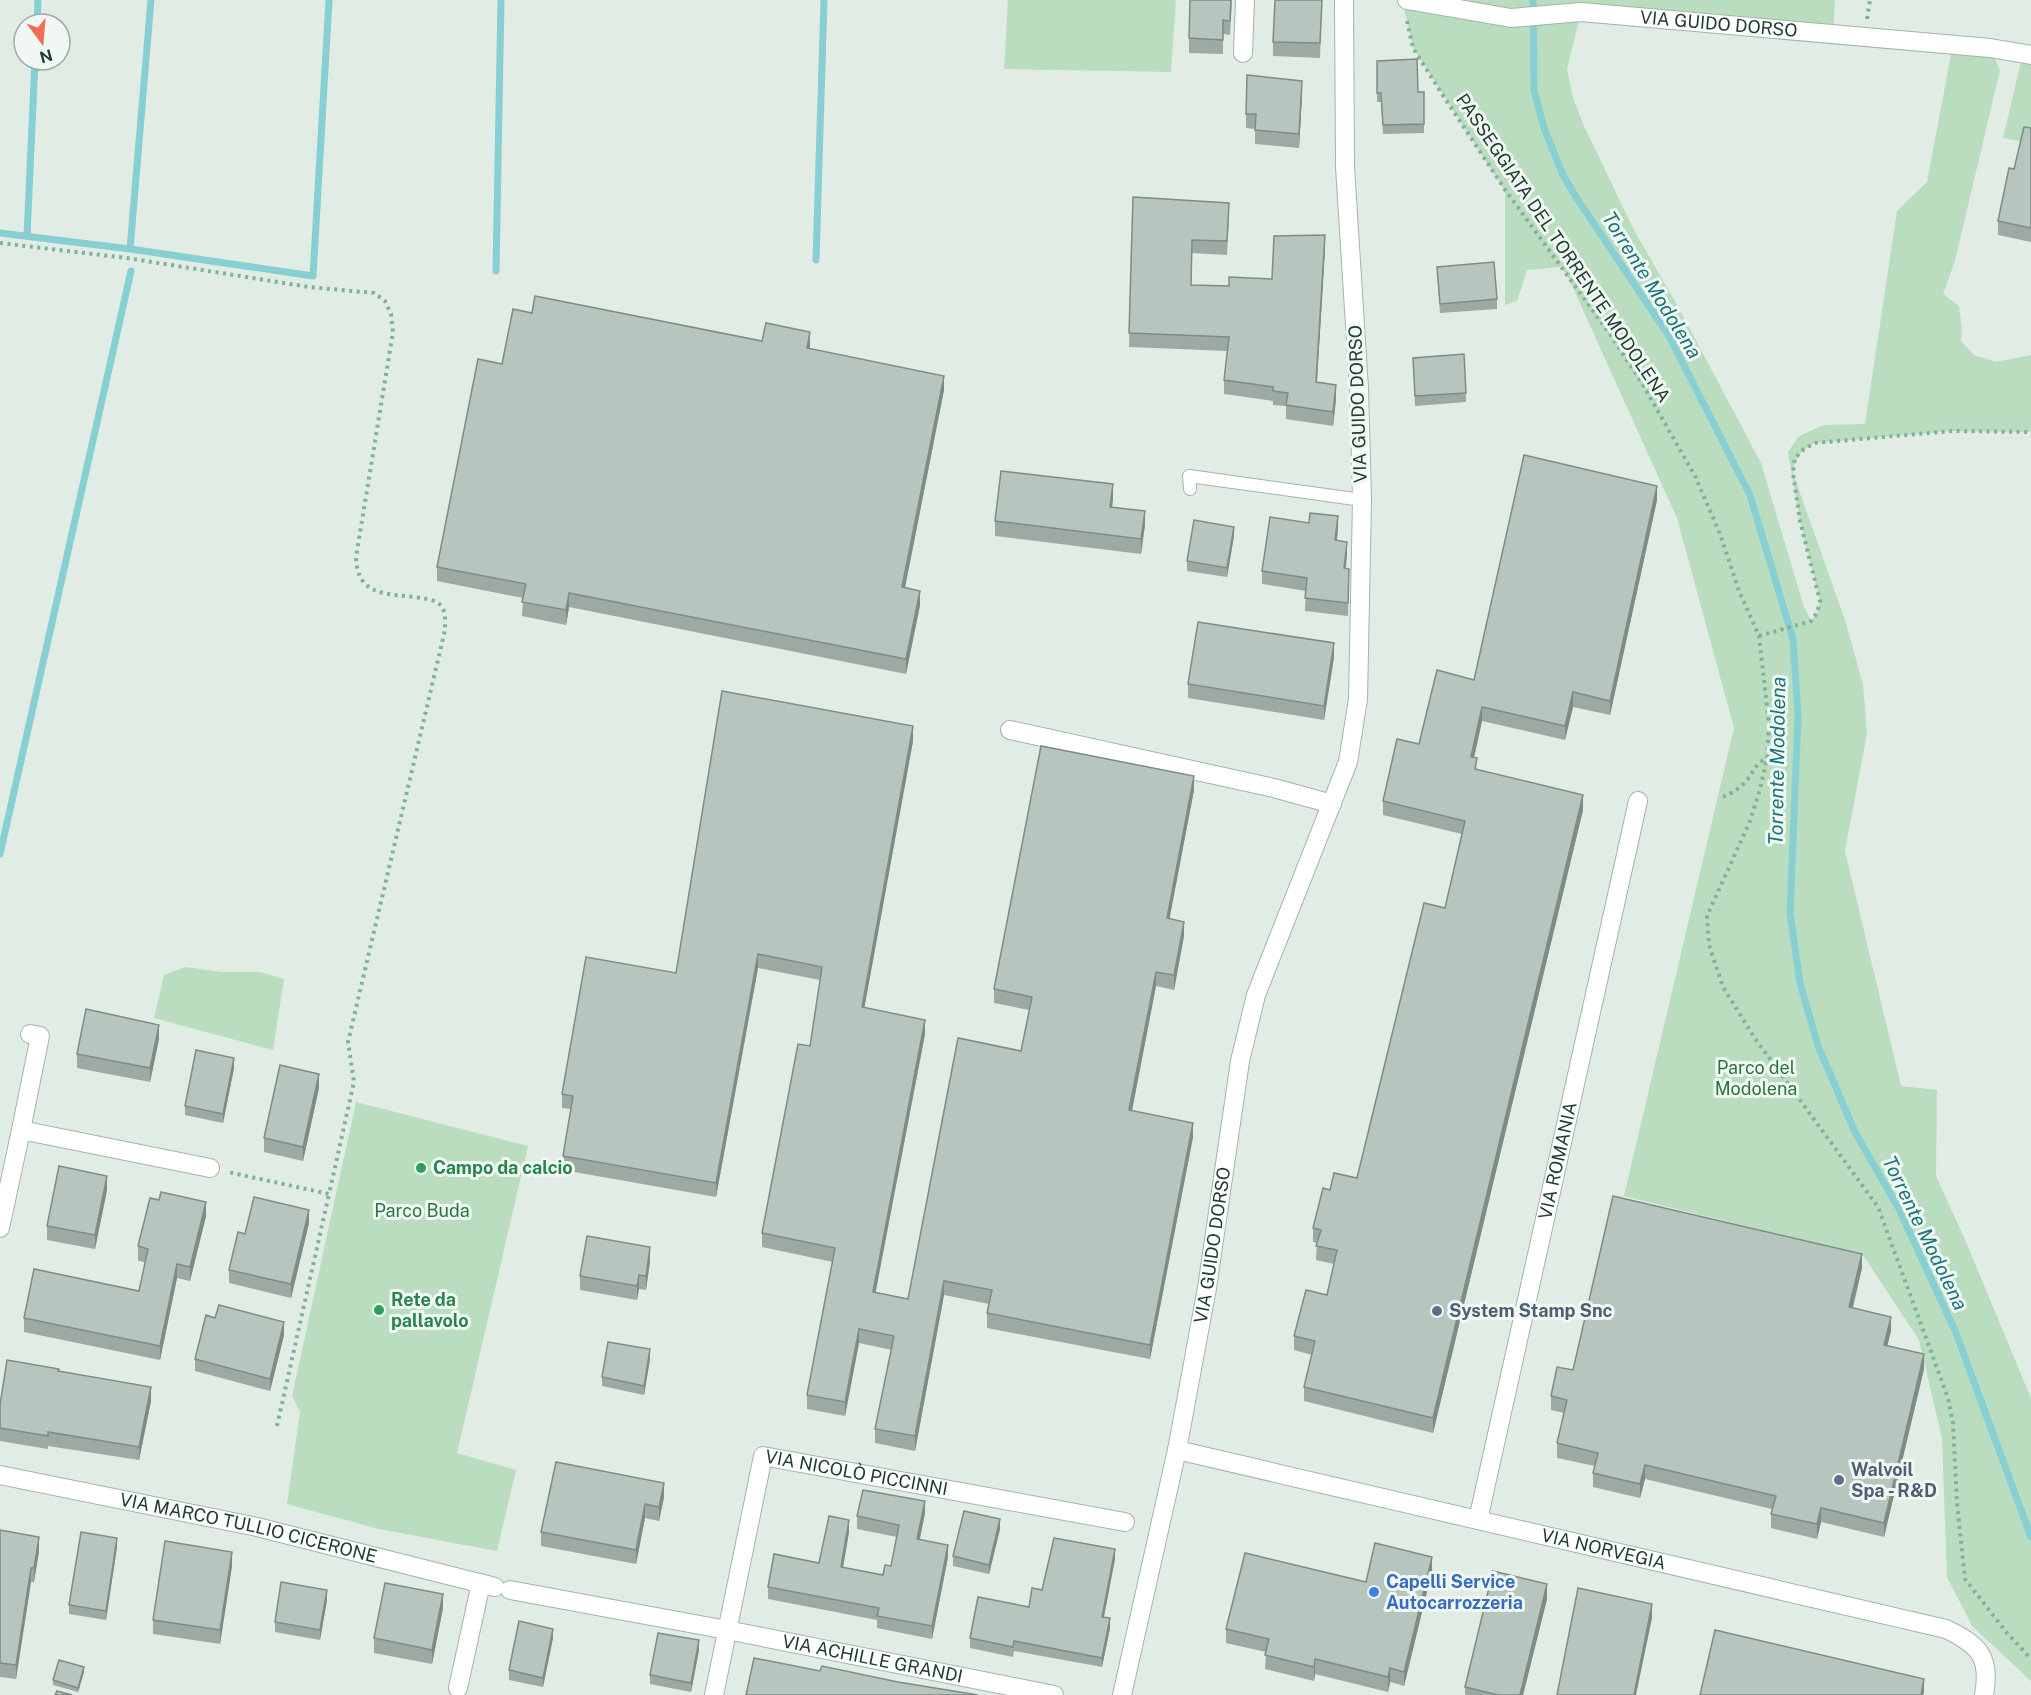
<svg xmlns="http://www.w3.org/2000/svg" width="2031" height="1695" viewBox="0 0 2031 1695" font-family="'Public Sans',sans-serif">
	<rect width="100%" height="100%" fill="#e1ece5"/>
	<path fill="#b9ddbe" d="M1008 0H1176L1171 72 1004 69Z
		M1402 0H1835L1833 35 1581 12 1567 69 1573 98 1584 126 1635 232 1676 303 1761 463 1804 607 1811 621 1817 613 1820 601 1800 521 1788 452 1799 436 1824 425 1865 424 1897 211 1927 182 1953 44 1990 48 2000 70 1955 261 1943 294 1959 306 1962 329 1961 341 1974 355 1996 362 2031 355V432L1952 431 1815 443C1801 451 1795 457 1793 473L1846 623 1863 685 1867 733 1845 851 1901 1086 1937 1090 1936 1176 1966 1242 2031 1398V1681L1972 1626 1947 1577 1942 1438 1919 1340 1863 1255 1624 1196 1734 728 1677 518 1569 279 1561 267 1527 270 1517 301 1505 305V191L1413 48Z
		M2023 53 2031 55V143L2003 138Z
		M185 967 222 972H260L284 979 273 1050 154 1018 164 975Z
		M356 1102 528 1146 457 1453 516 1470 497 1551 379 1529 287 1504 300 1412 292 1396Z"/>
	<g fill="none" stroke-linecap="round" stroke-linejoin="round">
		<path stroke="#87cfd2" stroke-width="7" d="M1533 0 1534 90 1544 128 1563 175 1576 197 1669 336 1750 495 1793 639 1798 716 1790 913 1800 983 1818 1046 1855 1132 1899 1209 1956 1333 2031 1537
			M37 24 38 0
			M0 233 130 249 151 0
			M27 236 35 60
			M130 249 313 276 329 0
			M816 260 824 0
			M496 271 501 0
			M0 854 131 271"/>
		<defs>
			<path id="lane" d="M1190 489 1189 476 1362 500"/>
			<g id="street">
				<path id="s1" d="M1407 0 1511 18 1581 12 1990 48 2031 55"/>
				<path d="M1243 53 1245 0"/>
				<path d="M1010 730 1274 788 1332 804"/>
				<path d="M21 1130 40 1036 30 1034"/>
				<path d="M0 1228 21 1130 210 1168"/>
				<path id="s2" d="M1177 1450 1946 1629C1979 1645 1991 1657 1984 1695"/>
				<path id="s3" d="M0 1475 257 1527 495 1587"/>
				<path id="s4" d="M1478 1520 1638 801"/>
				<path id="s5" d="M510 1590 727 1630 1054 1695"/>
				<path d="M458 1688 481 1583"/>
				<path id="s6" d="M714 1695 763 1456 1125 1522"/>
				<path id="s7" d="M1122 1695 1177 1450 1207 1288 1240 1061 1256 995 1348 762 1358 699 1362 500 1359 389 1345 167 1344 0"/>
			</g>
		</defs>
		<use href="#lane" stroke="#a4b4ac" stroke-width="14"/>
		<use href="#street" stroke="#a4b4ac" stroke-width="20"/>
		<path stroke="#81b09b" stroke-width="4" stroke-dasharray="3 4.5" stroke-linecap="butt" d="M1867 19 1870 0
			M1407 21 1413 48 1442 94 1506 191 1610 334 1643 385 1695 476 1720 534 1739 591 1759 636 1769 725 1767 759 1760 789 1750 821 1707 916 1709 945 1723 987 1754 1037 1878 1207 1948 1398 1953 1423 1957 1503 1965 1579 2007 1633 2031 1659
			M0 243 127 258 309 287 374 293 385 301 391 314 393 332 356 557C357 598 389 593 421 598 428 599 437 600 442 607 446 613 445 623 445 630L348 1042 354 1082 329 1194 228 1172
			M1759 636 1811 621 1817 613 1820 601 1800 521 1793 473 1795 458 1804 449 1815 443 1952 431 2031 432
			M1723 797C1732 793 1741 788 1747 780 1755 771 1754 764 1766 759
			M277 1426 329 1194"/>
		<use href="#lane" stroke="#fff" stroke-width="12"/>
		<use href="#street" stroke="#fff" stroke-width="18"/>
	</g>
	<path fill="#9daaa3" d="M1232 0 1230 35 1223 34V54L1189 53V38Z
		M1322 0 1320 58 1273 56V42Z
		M1377 61 1418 92H1424V133L1383 134 1381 102H1377Z
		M1302 95 1299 148 1255 144V129L1246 128V114Z
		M2031 128V242L1998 235V221L2014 169Z
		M1133 197 1229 216 1227 255 1192 253 1191 285 1229 286 1272 279 1325 249 1317 382 1336 399 1333 426 1286 419V406L1273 405V401L1224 394V380L1227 351 1129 347Z
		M1437 267 1497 299V309L1440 313Z
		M532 313 810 346 809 349 944 390 905 588 920 605 906 674 569 607 566 625 522 616 523 598 437 581V567L502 364Z
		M1413 358 1466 393V402L1415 406Z
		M1113 499 1112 508 1145 525 1141 554 995 536V521Z
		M1657 500 1610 715 1573 707 1565 740 1482 721 1474 758 1477 770 1583 810 1433 1433 1304 1401V1387L1312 1355 1294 1350V1336L1327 1295 1334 1264 1316 1260 1317 1243 1313 1242V1228L1330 1190 1357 1178 1445 908 1462 834 1383 815V801L1419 744 1474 680Z
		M1338 529 1337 540 1347 555 1346 568 1349 569 1348 616 1305 611 1306 591 1262 584V571Z
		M1234 536 1227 577 1187 571V561Z
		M1334 657 1324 720 1188 698V684Z
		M913 741 864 1008 925 1034 875 1292 908 1299 1021 1051 1029 1010 994 1003V989L1194 790 1169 919 1184 936 1174 990 1156 986 1132 1111 1193 1137 1150 1359 987 1328V1313L989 1304 944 1295 915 1451 875 1443V1429L892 1350 859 1343 845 1416 807 1409V1395L833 1262 762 1247V1233L810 1046 820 980 758 968 716 1197 563 1170V1156L571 1109 562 1108V1094L676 973Z
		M159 1039 150 1082 77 1068V1054Z
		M234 1068 223 1123 185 1115V1106Z
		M319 1088 303 1161 264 1152V1138Z
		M107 1190 95 1249 47 1240V1226Z
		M206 1216 190 1281 177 1278 160 1360 24 1332V1318L139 1291 145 1262 138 1261V1246Z
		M309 1223 291 1298 229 1283V1270Z
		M650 1261 646 1290 639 1289 637 1300 580 1290V1276Z
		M1862 1268 1853 1308 1891 1331 1887 1346 1924 1369 1884 1537 1821 1522 1817 1539 1771 1528V1514L1772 1509 1645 1479 1640 1498 1593 1487V1473L1595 1466 1557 1458V1443L1564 1413 1551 1410V1396L1573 1370Z
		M215 1318 284 1335 270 1391 195 1371V1359Z
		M650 1359 644 1395 602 1386V1377Z
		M59 1371 151 1401 139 1460 48 1446V1449L0 1441V1405Z
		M664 1497 659 1521 645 1518 636 1564 541 1546V1532Z
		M925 1513 920 1539 948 1557 932 1639 877 1628V1620L768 1599V1587L819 1563 849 1532 843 1567 883 1575 891 1566 897 1537 857 1529V1516Z
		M1000 1529 989 1574 953 1566V1556Z
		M0 1530 39 1551 34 1582H31L16 1679 0 1677Z
		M117 1547 106 1620 69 1614V1605Z
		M1115 1559 1104 1617 1110 1628 1102 1667 1014 1651 1013 1657 970 1648V1638L1029 1607 1042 1590Z
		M232 1566 220 1644 153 1634V1620Z
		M1432 1571 1404 1686 1390 1682 1388 1692 1315 1674 1314 1681 1265 1669 1266 1652 1226 1643V1629L1366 1582Z
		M1547 1599 1523 1695H1465V1687Z
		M327 1600 320 1640 275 1632V1622Z
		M443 1608 432 1664 374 1653V1638Z
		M553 1638 543 1687 509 1680V1670Z
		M699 1650 691 1692 650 1684V1675Z
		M84 1672 78 1692 53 1685V1680Z"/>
	<path fill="#7f8b85" d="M1302 81V95L1299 148V134Z
		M1325 235V249L1316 396V382Z
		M810 332V346L807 362V348Z
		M944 376V390L902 602V587Z
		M1336 385V399L1333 426V412Z
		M1113 484V499L1110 522V507Z
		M1657 486V500L1610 715V701Z
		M1145 511V525L1141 554V539Z
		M1338 516V529L1335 553V540Z
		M1234 527V536L1227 577V568Z
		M1347 542V555L1344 581V568Z
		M920 591V605L906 674V659Z
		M569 593V607L566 625V610Z
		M1334 643V657L1324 720V706Z
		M1573 692V707L1565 740V726Z
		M1482 707V721L1471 771V757Z
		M913 726V741L862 1021V1007Z
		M1194 776V790L1167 932V918Z
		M1583 795V810L1433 1433V1418Z
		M1184 922V936L1174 990V975Z
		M758 954V968L716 1197V1183Z
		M1156 972V986L1129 1125V1110Z
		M925 1020V1034L873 1306V1292Z
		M159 1025V1039L150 1082V1068Z
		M234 1058V1068L223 1123V1114Z
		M319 1074V1088L303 1161V1147Z
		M1193 1123V1137L1150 1359V1345Z
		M107 1176V1190L95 1249V1235Z
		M206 1202V1216L190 1281V1267Z
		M309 1210V1223L291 1298V1284Z
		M650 1247V1261L646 1290V1276Z
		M1862 1254V1268L1849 1321V1307Z
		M177 1264V1278L160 1360V1346Z
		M639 1275V1289L637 1300V1286Z
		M944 1281V1295L915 1451V1436Z
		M1891 1317V1331L1884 1359V1345Z
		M284 1322V1335L270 1391V1379Z
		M859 1329V1343L845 1416V1402Z
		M650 1349V1359L644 1395V1386Z
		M1924 1354V1369L1884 1537V1523Z
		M151 1387V1401L139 1460V1447Z
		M1645 1465V1479L1640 1498V1484Z
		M664 1483V1497L659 1521V1507Z
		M925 1501V1513L917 1551V1539Z
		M645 1504V1518L636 1564V1550Z
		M1821 1508V1522L1817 1539V1524Z
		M1000 1519V1529L989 1574V1565Z
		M849 1520V1532L841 1579V1567Z
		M39 1537V1551L34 1582V1568Z
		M117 1538V1547L106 1620V1611Z
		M948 1545V1557L932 1639V1626Z
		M1115 1549V1559L1102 1626V1617Z
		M232 1552V1566L220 1644V1630Z
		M1432 1557V1571L1404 1686V1672Z
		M31 1568V1582L16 1679V1665Z
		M1547 1584V1599L1523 1695H1520Z
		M327 1590V1600L320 1640V1630Z
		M443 1594V1608L432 1664V1650Z
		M1652 1604V1618L1636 1695H1634Z
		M1110 1618V1628L1102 1667V1658Z
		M553 1629V1638L543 1687V1678Z
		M699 1640V1650L691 1692V1683Z
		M1315 1659V1674L1314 1681V1667Z
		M84 1667V1672L78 1692V1688Z
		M1390 1668V1682L1388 1692V1677Z
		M1924 1679V1693L1923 1695H1921Z"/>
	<path fill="#b6c6be" stroke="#7f8b85" stroke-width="1.5" d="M1190 0H1231L1230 21 1223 20V40L1189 38Z
		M1275 0H1322L1320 43 1273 42Z
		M1417 59 1418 92H1424V124L1383 125 1381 93H1377V61Z
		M1247 75 1302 81 1299 134 1255 130 1256 114H1246Z
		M2024 127 2031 128V228L1998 221 2009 168 2014 169Z
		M1133 197 1229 203 1227 241 1192 240 1191 285 1229 286V277L1272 279 1274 236 1325 235 1316 382 1336 385 1333 412 1286 405 1288 393 1273 391V387L1224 380 1229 337 1129 333Z
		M1494 262 1497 299 1440 304 1437 267Z
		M535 296 762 341 766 323 810 332 807 348 944 376 902 587 920 591 906 659 569 593 566 610 522 602 526 584 437 567 478 359 502 364 513 309 532 313Z
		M1464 354 1466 393 1415 396 1413 358Z
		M1524 455 1657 486 1610 701 1573 692 1565 726 1482 707 1471 757 1477 758 1475 769 1583 795 1433 1418 1304 1387 1315 1341 1294 1336 1306 1290 1327 1295 1337 1250 1316 1246 1321 1230 1313 1228 1323 1188 1330 1190 1334 1173 1357 1178 1424 903 1445 908 1465 821 1383 801 1397 739 1419 744 1437 670 1474 680Z
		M1001 471 1113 484 1110 507 1145 511 1141 539 995 521Z
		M1310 513 1338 516 1335 540 1347 542 1344 568 1349 569 1348 603 1305 598 1307 578 1262 571 1270 517 1309 523Z
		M1194 520 1234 527 1227 568 1187 561Z
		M1198 622 1334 643 1324 706 1188 684Z
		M722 691 913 726 862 1007 925 1020 873 1292 908 1299 958 1038 1021 1051 1032 997 994 989 1041 746 1194 776 1167 918 1184 922 1174 975 1156 972 1129 1110 1193 1123 1150 1345 987 1313 992 1290 944 1281 915 1436 875 1429 894 1336 859 1329 845 1402 807 1395 835 1248 762 1233 798 1044 810 1046 822 967 758 954 716 1183 563 1156 573 1096 562 1094 586 957 676 973Z
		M86 1009 159 1025 150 1068 77 1054Z
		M196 1050 234 1058 223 1114 185 1106Z
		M280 1065 319 1074 303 1147 264 1138Z
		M59 1166 107 1176 95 1235 47 1226Z
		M161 1192 206 1202 190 1267 177 1264 160 1346 24 1318 34 1269 139 1291 148 1249 138 1246 150 1198 159 1200Z
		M1613 1196 1862 1254 1849 1307 1891 1317 1884 1345 1924 1354 1884 1523 1821 1508 1817 1524 1771 1514 1776 1496 1645 1465 1640 1484 1593 1473 1598 1453 1557 1443 1567 1400 1551 1396 1557 1367 1573 1370Z
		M254 1197 309 1210 291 1284 229 1270 238 1232 245 1234Z
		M587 1236 650 1247 646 1276 639 1275 637 1286 580 1276Z
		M219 1305 284 1322 270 1379 195 1359 206 1315 215 1318Z
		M608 1342 650 1349 644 1386 602 1377Z
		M7 1360 59 1369 58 1371 151 1387 139 1447 48 1432V1436L0 1428V1405Z
		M556 1462 664 1483 659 1507 645 1504 636 1550 541 1532Z
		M863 1490 925 1501 917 1539 948 1545 932 1626 877 1616 879 1608 768 1587 774 1554 819 1563 829 1516 849 1520 841 1567 883 1575 885 1565 891 1566 899 1525 857 1516Z
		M964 1511 1000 1519 989 1565 953 1556Z
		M0 1530 39 1537 34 1568H31L16 1665 0 1663Z
		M81 1532 117 1538 106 1611 69 1605Z
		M1054 1538 1115 1549 1102 1617 1110 1618 1102 1658 1014 1641 1013 1647 970 1638 978 1597 1029 1607 1032 1588 1042 1590Z
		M165 1541 232 1552 220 1630 153 1620Z
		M1375 1543 1432 1557 1404 1672 1390 1668 1388 1677 1315 1659 1314 1667 1265 1655 1269 1639 1226 1629 1245 1553 1366 1582Z
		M1493 1571 1547 1584 1520 1695H1498L1465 1687Z
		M281 1582 327 1590 320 1630 275 1622Z
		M385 1583 443 1594 432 1650 374 1638Z
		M1578 1588 1652 1604 1634 1695H1557Z
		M519 1621 553 1629 543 1678 509 1670Z
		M1715 1630 1924 1679 1921 1695H1700Z
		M658 1633 699 1640 691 1683 650 1675Z
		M754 1658 820 1671 822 1666 898 1682 978 1695H746Z
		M59 1660 84 1667 78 1688 53 1680Z
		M57 1691 72 1695H55Z"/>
	<g fill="#2e9e5b" stroke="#f1f8f4" stroke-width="2">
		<circle cx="421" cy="1168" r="6"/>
		<circle cx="379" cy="1310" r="6"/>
	</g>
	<g fill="#5c6f8a" stroke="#f1f8f4" stroke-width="2">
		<circle cx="1437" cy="1311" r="6"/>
		<circle cx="1839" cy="1480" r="6"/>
	</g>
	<circle fill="#3f7fe0" stroke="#f1f8f4" stroke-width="2" cx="1374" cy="1592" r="6"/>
	<g text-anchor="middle" stroke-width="6" stroke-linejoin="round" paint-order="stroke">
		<g font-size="18" fill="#213c32" stroke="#f1f8f4">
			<text dy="6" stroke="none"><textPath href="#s1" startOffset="314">VIA GUIDO DORSO</textPath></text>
			<text transform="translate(1563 248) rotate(56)" y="6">PASSEGGIATA DEL TORRENTE MODOLENA</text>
			<text transform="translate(1358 404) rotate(-92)" y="6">VIA GUIDO DORSO</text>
			<text dy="6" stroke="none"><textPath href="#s4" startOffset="368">VIA ROMANIA</textPath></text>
			<text dy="6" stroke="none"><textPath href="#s7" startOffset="459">VIA GUIDO DORSO</textPath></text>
			<text dy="6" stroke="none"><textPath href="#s6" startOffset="339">VIA NICOLÒ PICCINNI</textPath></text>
			<text dy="6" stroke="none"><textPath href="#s3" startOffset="254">VIA MARCO TULLIO CICERONE</textPath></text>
			<text dy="6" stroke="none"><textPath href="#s2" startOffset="438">VIA NORVEGIA</textPath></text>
			<text dy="6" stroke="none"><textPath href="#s5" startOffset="369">VIA ACHILLE GRANDI</textPath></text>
		</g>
		<g font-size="18" fill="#2a743e" stroke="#f1f8f4">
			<text x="1756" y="1074">Parco del<tspan x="1756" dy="21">Modolena</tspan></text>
			<text x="422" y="1217">Parco Buda</text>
		</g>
		<g font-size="18" font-weight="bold" fill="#27864d" stroke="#f1f8f4" text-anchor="start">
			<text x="433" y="1174">Campo da calcio</text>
			<text x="391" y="1306">Rete da<tspan x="391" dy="21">pallavolo</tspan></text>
		</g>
		<g font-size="18" font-weight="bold" fill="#4e5e75" stroke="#f1f8f4" text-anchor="start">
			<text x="1449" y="1317">System Stamp Snc</text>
			<text x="1851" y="1476">Walvoil<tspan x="1851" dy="21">Spa - R&amp;D</tspan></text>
		</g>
		<g font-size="18" font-weight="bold" fill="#366cbe" stroke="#f1f8f4" text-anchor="start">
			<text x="1386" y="1588">Capelli Service<tspan x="1386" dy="21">Autocarrozzeria</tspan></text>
		</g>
		<g font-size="20" font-style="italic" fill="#1a7579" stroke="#f1f8f4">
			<text transform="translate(1652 285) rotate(58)" y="7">Torrente Modolena</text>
			<text transform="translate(1777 761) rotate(-89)" y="7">Torrente Modolena</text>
			<text transform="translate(1925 1233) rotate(64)" y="7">Torrente Modolena</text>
		</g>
	</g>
	<g transform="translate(42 42) rotate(164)"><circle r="28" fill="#f1f8f4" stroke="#9eada6" stroke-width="1.5"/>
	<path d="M0-4.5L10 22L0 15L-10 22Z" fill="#f46a56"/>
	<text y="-9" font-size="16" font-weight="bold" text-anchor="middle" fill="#213c32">N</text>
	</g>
</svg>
